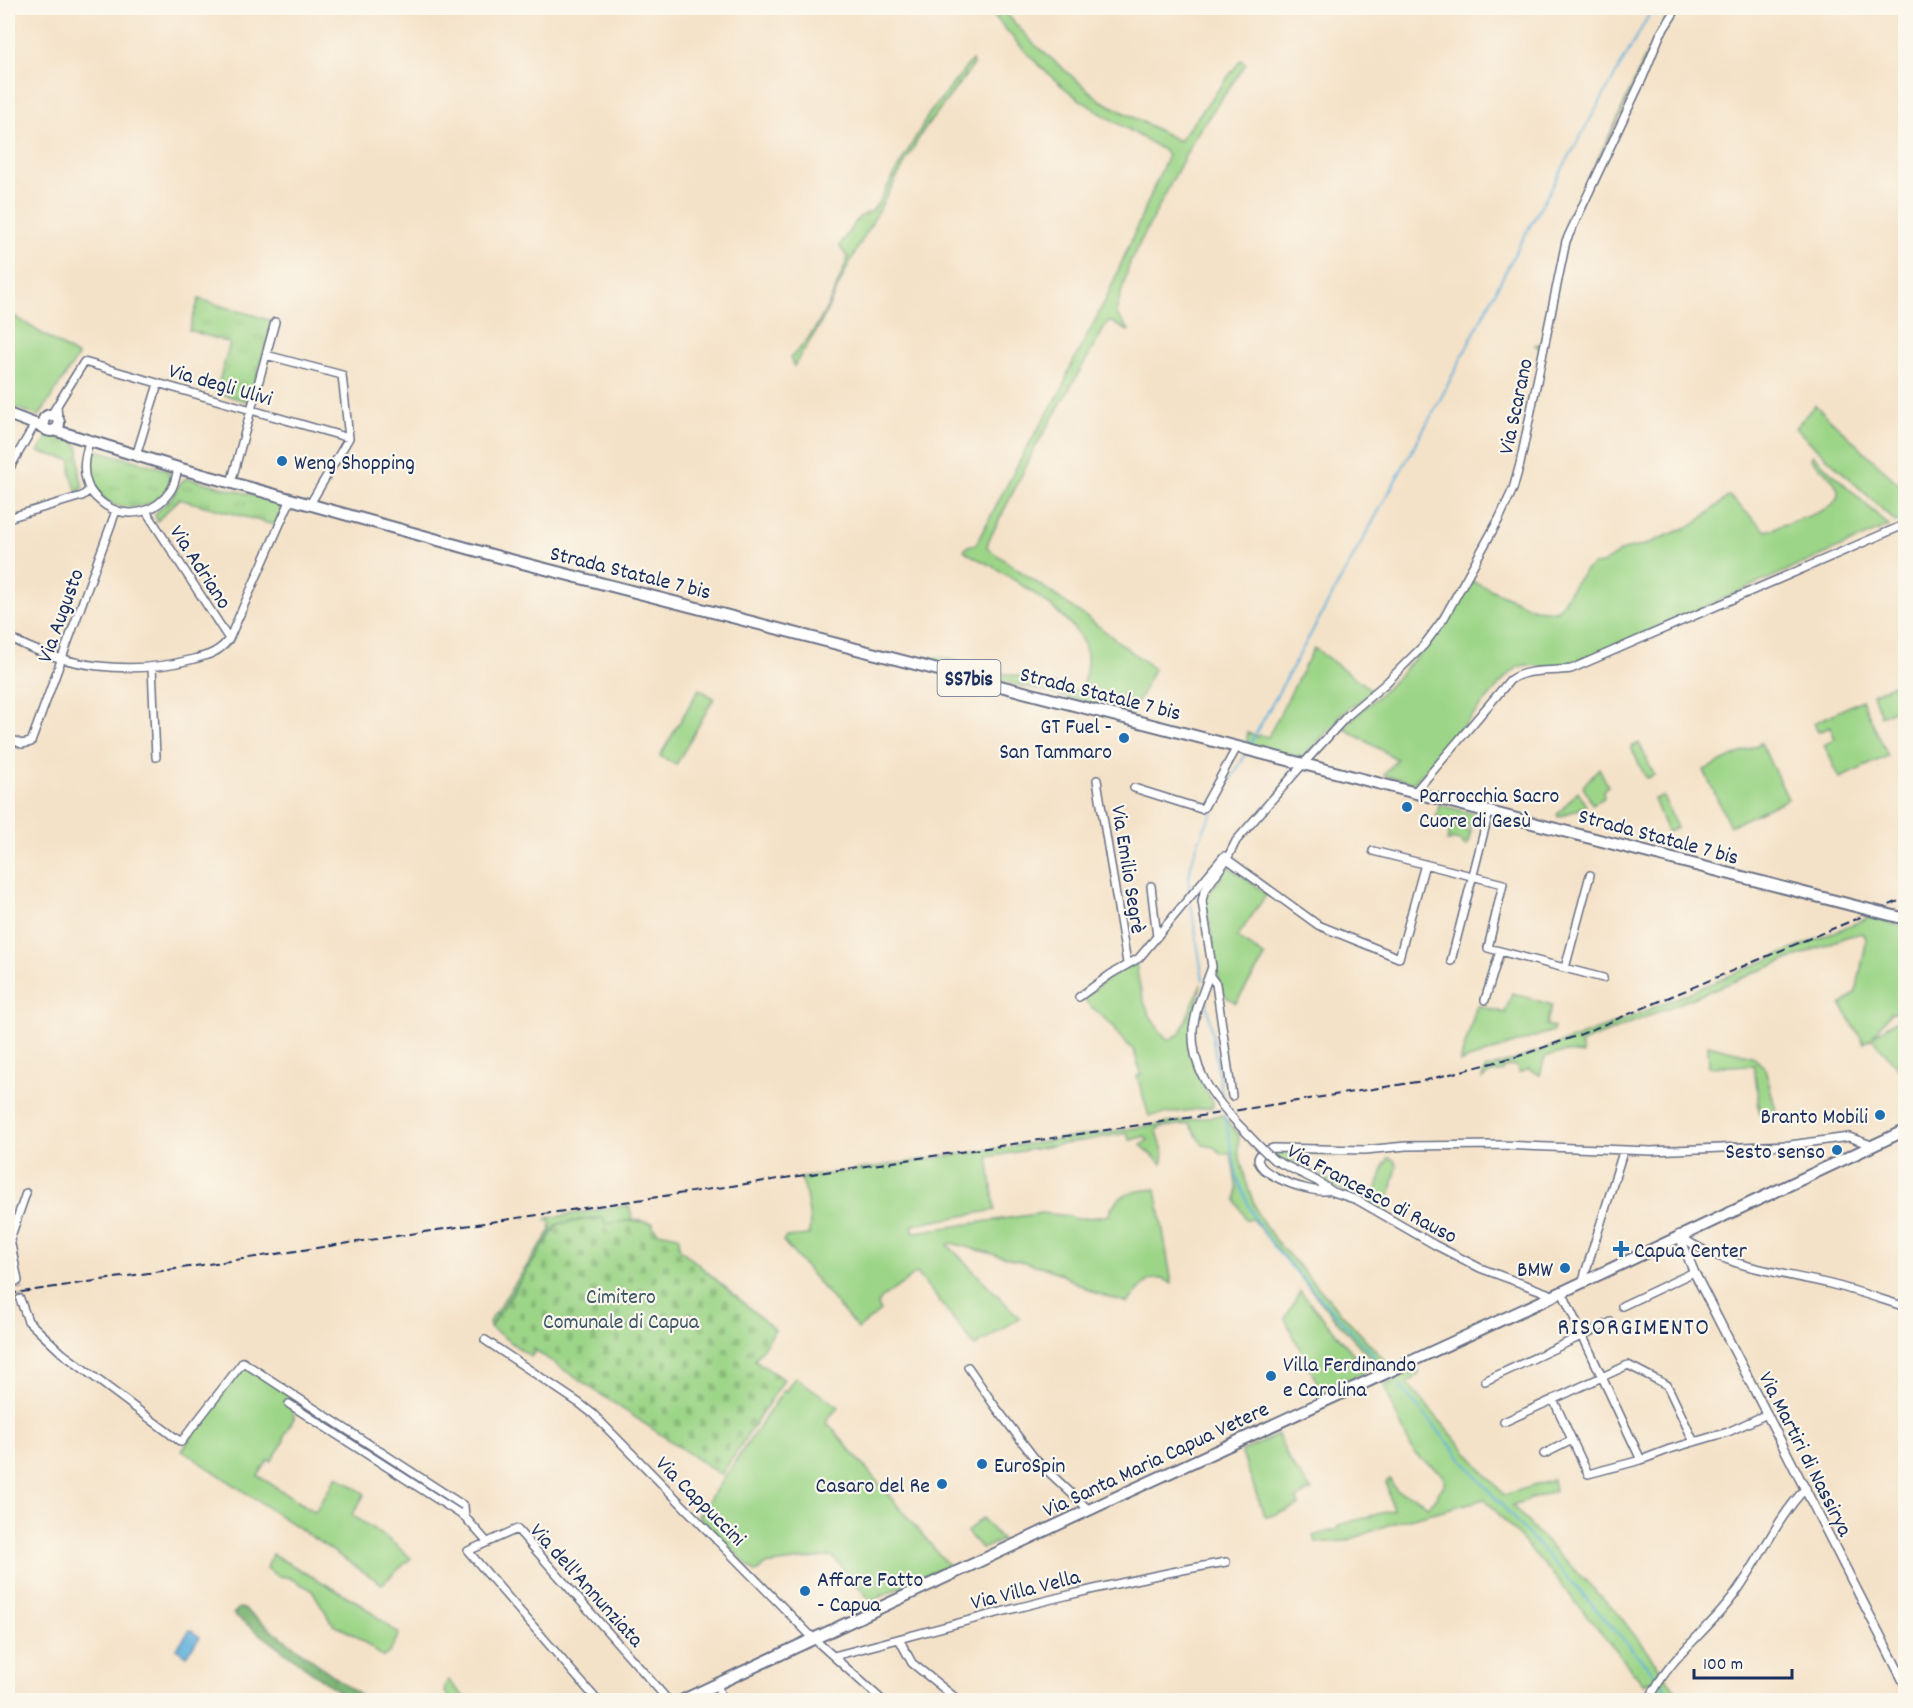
<svg xmlns="http://www.w3.org/2000/svg" width="1913" height="1708" viewBox="0 0 1913 1708" font-family="Dekko,sans-serif">
	<defs>
		<pattern id="forest-crowns" width="20" height="18" patternUnits="userSpaceOnUse" patternTransform="scale(1.5)"><rect width="20" height="18" fill="#7eb674"/><path d="M2 6a3 3 0 1 1 6 0M12 15a3 3 0 1 1 6 0" fill="none" stroke="#669462"/></pattern>
		<pattern id="cemetery-stones" width="16" height="16" patternUnits="userSpaceOnUse" patternTransform="scale(1.5)"><rect width="16" height="16" fill="#9dd588"/><path d="M2 7V4a2 2 0 0 1 4 0v3zM10 15v-3a2 2 0 0 1 4 0v3z" fill="#87b778"/></pattern>
		<pattern id="park-tufts" width="24" height="20" patternUnits="userSpaceOnUse" patternTransform="scale(1.5)"><rect width="24" height="20" fill="#9dd588"/><path d="M3 7l-1-3M5 7V3M7 7l1-3M15 17l-1-3M17 17v-4M19 17l1-3" fill="none" stroke="#87b778"/></pattern>
	</defs>
	<rect width="100%" height="100%" fill="#fbf7ec"/>
	<filter id="ink" filterUnits="userSpaceOnUse"><feTurbulence type="fractalNoise" baseFrequency=".0167" numOctaves="2"/><feDisplacementMap in="SourceGraphic" scale="12" xChannelSelector="R" yChannelSelector="G"/><feConvolveMatrix kernelMatrix="1 2 1 2 8 2 1 2 1" color-interpolation-filters="sRGB"/></filter>
	<filter id="wash" filterUnits="userSpaceOnUse"><feTurbulence type="fractalNoise" baseFrequency=".008" numOctaves="4" result="noise"/><feDisplacementMap in="SourceGraphic" scale="24" xChannelSelector="R" yChannelSelector="G"/><feGaussianBlur stdDeviation="1.35" result="paint"/><feColorMatrix in="noise" values="0 0 0 0 0 0 0 0 0 0 0 0 0 0 0 0 0 1.4 0 .05"/><feComposite in="paint" operator="in"/></filter>
	<g filter="url(#wash)">
		<rect width="100%" height="100%" fill="#f4e2c8"/>
		<path fill="#9dd588" stroke="#5c8273" stroke-width="1.5" d="M988 8H1001L1034 44 1100 100 1179 141 1241 60 1246 64 1196 135 1130 262 1117 308 1118 316 1129 330 1128 331 1112 322H1108L1036 446 988 542 987 547 990 550 1089 619 1154 669 1132 714 932 663 927 659 940 657 1000 673 1037 679 1080 692C1084 680 1088 669 1087 656 1084 621 1020 584 992 566 983 561 971 557 964 550L968 546 976 544 1027 447 1064 386 1068 372 1106 299 1168 155 1163 150C1127 128 1086 108 1054 79 1030 58 1008 33 988 8Z
			M1672 8H1675L1646 61 1568 227 1542 348H1539L1535 345 1542 343 1567 217 1579 197 1620 114 1643 61Z
			M972 60 973 65 969 71 923 131 850 262 820 325 794 366 790 358C818 334 835 292 848 258L840 247 841 243 859 217 872 211 878 203 929 114Z
			M9 313 78 356 39 416 8 405V316Z
			M1815 405 1905 490V519L1897 523 1795 428Z
			M1813 455 1889 526 1578 662 1565 666 1548 667 1526 665 1518 667 1506 677 1414 783 1384 775 1397 759 1343 728 1392 683 1431 641 1470 580 1534 609 1557 611 1575 583 1586 570 1593 565 1602 564 1623 550 1642 546 1695 524 1729 496 1766 531C1774 529 1781 525 1789 523 1802 517 1846 509 1837 487 1833 477 1819 467 1811 459Z
			M1314 648 1373 691 1340 715 1337 722 1302 757 1246 745 1248 732 1258 737 1260 735 1268 737Z
			M1905 679V708L1904 705 1881 716 1873 694Z
			M699 689 714 698 676 765 660 756Z
			M1862 700 1888 756 1840 778 1824 745 1835 739 1830 727 1818 732 1814 723Z
			M1639 743 1654 775 1646 778 1631 747Z
			M1761 743 1788 799 1730 826 1704 770Z
			M1599 768 1608 786 1603 790 1604 798 1592 804 1583 786Z
			M1578 791 1586 806 1559 817 1557 815Z
			M1663 796 1677 828 1667 832 1654 799Z
			M1439 805 1475 814 1472 827 1436 818Z
			M1451 826 1471 831 1467 846 1463 845V842L1451 839 1450 841H1447Z
			M1228 866 1267 894 1237 937 1265 957 1236 1003 1221 993 1205 900Z
			M1870 917 1905 927V1003H1903L1902 1013H1890L1873 1036 1904 1015 1905 1017V1076L1872 1038 1864 1043 1841 1005 1854 995 1857 988 1866 943V938L1862 933 1846 937 1779 963 1584 1042 1581 1044 1583 1054 1564 1052 1545 1057 1540 1075 1529 1069 1519 1073 1516 1065 1505 1067 1503 1071 1491 1073 1482 1079 1485 1069 1521 1058 1621 1021Z
			M1136 963C1139 991 1148 1021 1168 1040L1180 1034 1201 984 1190 1045 1196 1071 1213 1103V1107L1149 1116 1137 1076 1141 1074 1134 1051 1115 1031 1116 1029 1084 1000V998L1115 973Z
			M1512 993 1552 1005 1546 1025 1554 1027 1553 1031 1460 1062 1477 1005 1505 1013Z
			M1708 1045 1752 1056 1765 1068 1776 1111 1760 1115 1754 1065 1709 1067Z
			M1222 1115 1239 1135 1238 1150 1246 1181 1258 1215 1275 1240 1386 1362 1378 1366 1336 1320 1252 1219H1246L1236 1201 1237 1189 1231 1154H1222L1214 1147 1203 1145 1189 1124 1161 1127 1157 1129C1158 1141 1167 1152 1162 1164L1141 1145 1148 1140 1145 1136 1130 1140 1127 1133 988 1157 995 1210 913 1225V1231L916 1232 1042 1213 1069 1216 1075 1219 1106 1216 1109 1215C1116 1191 1135 1191 1156 1189L1172 1284C1152 1269 1140 1288 1128 1303L1095 1293 1059 1273 1043 1267 951 1243 948 1245 1020 1318 975 1346 917 1273 881 1299 878 1304 880 1311 858 1329 783 1241 786 1237 809 1235 810 1220 805 1189 801 1178Z
			M1273 1151H1338L1336 1156 1292 1154 1290 1156 1294 1161 1336 1183 1350 1187 1374 1198 1384 1165 1389 1158 1394 1160 1397 1166 1386 1212 1384 1214 1353 1196 1282 1162 1271 1153Z
			M623 1206H629L633 1220 605 1225 592 1218 558 1224 490 1327 489 1322 551 1230 550 1221 546 1220 548 1218Z
			M1300 1291 1368 1371 1322 1392 1285 1319Z
			M244 1368H249L291 1396 294 1418 284 1436V1442L271 1461 268 1460 258 1476 315 1512 337 1476 365 1494 352 1515 387 1538 411 1558 382 1584 182 1450 233 1379Z
			M1418 1369 1419 1373 1408 1384 1504 1495 1553 1480 1555 1491 1512 1505 1547 1543 1616 1611 1661 1670 1654 1685 1647 1681 1644 1685 1550 1571 1485 1499 1390 1524 1346 1541 1316 1543 1313 1536 1338 1529V1525L1393 1510 1386 1482 1390 1479C1397 1497 1402 1491 1417 1498 1421 1500 1424 1504 1429 1507L1444 1485C1447 1469 1426 1465 1417 1456 1408 1447 1391 1400 1384 1386Z
			M795 1377 839 1407 828 1418 826 1424 829 1425 948 1565 871 1601 832 1556 764 1565 756 1573 698 1516 784 1390 786 1391Z
			M1278 1435 1289 1460 1312 1491H1308L1297 1499 1299 1506 1271 1516H1266L1263 1512 1242 1454V1451Z
			M982 1518 1002 1540 982 1549 967 1532Z
			M272 1554 359 1603 399 1634 390 1652 383 1657 356 1636 333 1624 312 1590 288 1577 277 1576 267 1568Z
			M1664 1674 1682 1700H1661C1653 1690 1659 1685 1664 1674Z
			M448 1680 467 1700H451C444 1693 442 1689 448 1680Z"/>
		<path fill="url(#forest-crowns)" stroke="#4c7269" stroke-width="1.5" d="M239 1608 244 1609 366 1700H350L233 1614Z"/>
		<path fill="url(#cemetery-stones)" stroke="#5c8273" stroke-width="1.5" d="M593 1218H604L605 1224 633 1220 653 1223V1227L658 1232 679 1236V1248L775 1330 755 1360 784 1380 721 1475 536 1351 531 1357 490 1327 558 1224Z"/>
		<path fill="url(#park-tufts)" stroke="#5c8273" stroke-width="1.5" d="M199 299 273 321 249 402 216 392 230 343 189 330Z
			M49 434 74 442 79 448 80 475 83 487 78 495 71 475V460L38 452Z
			M97 450 168 470C184 499 114 530 93 484 88 475 87 466 89 456Z
			M187 478 276 501 281 505V512L275 525 179 499 157 521 155 514C161 507 169 502 174 494 179 488 179 481 187 478Z"/>
		<path fill="#60b0db" stroke="#3e709c" stroke-width="1.5" d="M190 1630 200 1637 186 1656 176 1649Z"/>
		<g fill="none" stroke-linecap="round" stroke-linejoin="round">
			<path stroke="#60b0db" stroke-width="2" d="M1250 744 1441 398 1516 251 1653 8
				M1189 890C1185 849 1226 790 1245 755
				M1191 904 1203 980
				M1206 997 1223 1101
				M1225 1116 1237 1177 1255 1220 1276 1250 1374 1356
				M1400 1386 1490 1492 1658 1678
				M1662 1683 1675 1700"/>
		</g>
	</g>
	<g filter="url(#ink)">
		<g fill="none" stroke-linecap="round" stroke-linejoin="round">
			<path stroke="#c9beb3" stroke-width="7" stroke-dasharray="7 3.5" stroke-linecap="butt" d="M18 1281 20 1299"/>
			<defs>
				<path id="minor" d="M1902 8 1906 10
					M266 355 342 375 349 438 310 504
					M57 406 58 419
					M51 415 84 362 349 438
					M89 442C85 456 82 469 87 483 90 493 97 499 105 505 128 520 156 513 171 490 175 484 176 476 178 468
					M136 456 158 384
					M8 471 35 424
					M231 483 275 322
					M146 511 229 639
					M8 518 82 496 90 490
					M8 637C63 667 128 676 190 660 206 656 219 653 229 639L291 499
					M152 667 156 757
					M8 738 22 744 31 742 116 511
					M1097 780 1127 963
					M1134 788 1201 809 1204 807 1237 747
					M1414 793 1510 680C1527 668 1550 672 1571 669L1906 524
					M1373 851 1503 884 1488 948 1603 978
					M1227 859 1318 925 1399 958 1425 864
					M1151 886 1157 937
					M1451 961 1489 812
					M1565 968 1590 875
					M1210 976 1216 984 1232 1096
					M1079 997 1111 974 1139 958 1224 856
					M1485 1000 1500 951
					M1193 1028 1197 1008 1212 967 1202 901 1204 892 1227 859 1236 841 1303 764 1347 716 1385 684 1424 645 1444 618 1499 519 1513 489 1520 464 1566 241 1643 77 1660 35 1677 8
					M1274 1160 1317 1181 1333 1192 1357 1200 1435 1245 1480 1268 1555 1296
					M1330 1190C1311 1197 1224 1163 1273 1148L1365 1150 1406 1146 1500 1145 1651 1151 1790 1145 1849 1137 1871 1145
					M1680 1236C1723 1267 1779 1272 1830 1284 1855 1290 1880 1299 1906 1307
					M18 1281 10 1239 26 1193
					M1582 1283 1623 1152
					M1562 1292 1641 1460
					M20 1299 28 1321 62 1353 181 1442 243 1362 464 1506 465 1517 487 1542
					M1622 1306 1694 1272
					M485 1340 579 1403 593 1414 813 1638 882 1700
					M968 1367 994 1405 1036 1460 1089 1510
					M1485 1381 1611 1322
					M1553 1399 1588 1474 1641 1460 1670 1449 1728 1432 1767 1414
					M289 1404 465 1517
					M1504 1422 1628 1365 1667 1385 1694 1442
					M1544 1454 1572 1440
					M899 1639 912 1663 958 1700
					M834 1656C964 1622 1093 1585 1226 1562
					M718 1685 721 1700
					M597 1700 468 1551 517 1529 668 1700
					M1649 1700C1669 1657 1704 1635 1732 1598 1759 1563 1775 1520 1806 1488"/>
				<path id="tertiary" d="M1679 1235 1694 1272 1906 1686"/>
				<path id="primary" d="M8 414 45 428
					M43 423a8 8 0 1 1 16 0a8 8 0 1 1-16 0Z
					M54 430 178 468 503 558 1851 905
					M683 1700 1123 1494 1562 1292 1906 1130"/>
			</defs>
			<use href="#minor" stroke="#676e83" stroke-width="10"/>
			<use href="#tertiary" stroke="#676e83" stroke-width="11"/>
			<use href="#primary" stroke="#676e83" stroke-width="14"/>
			<use href="#minor" stroke="#fff" stroke-width="7"/>
			<use href="#tertiary" stroke="#fff" stroke-width="8"/>
			<use href="#primary" stroke="#fff" stroke-width="10"/>
			<path stroke="#1b2f5e" stroke-width="2" stroke-dasharray="9 4.5" stroke-linecap="butt" d="M8 1294 1214 1114 1423 1081 1519 1056 1579 1035 1906 898"/>
			<defs>
				<path id="minor-bridge" d="M1193 1028C1191 1069 1211 1094 1237 1123 1249 1135 1260 1148 1274 1160"/>
				<path id="primary-bridge" d="M1851 905 1906 919"/>
			</defs>
			<use href="#minor-bridge" stroke="#676e83" stroke-width="10" stroke-linecap="butt"/>
			<use href="#primary-bridge" stroke="#676e83" stroke-width="14" stroke-linecap="butt"/>
			<use href="#minor-bridge" stroke="#fff" stroke-width="7"/>
			<use href="#primary-bridge" stroke="#fff" stroke-width="10"/>
		</g>
	</g>
	<g fill="#1f6fb2" stroke="#fbf7ec" stroke-width="2">
		<circle cx="282" cy="461" r="6"/>
		<circle cx="1124" cy="738" r="6"/>
		<circle cx="1407" cy="807" r="6"/>
		<circle cx="1880" cy="1115" r="6"/>
		<circle cx="1837" cy="1150" r="6"/>
		<path d="M1618 1240h6v6h6v6h-6v6h-6v-6h-6v-6h6z"/>
		<circle cx="1565" cy="1268" r="6"/>
		<circle cx="1271" cy="1376" r="6"/>
		<circle cx="982" cy="1464" r="6"/>
		<circle cx="942" cy="1484" r="6"/>
		<circle cx="805" cy="1591" r="6"/>
	</g>
	<g text-anchor="middle" stroke-width="4.5" stroke-linejoin="round" paint-order="stroke">
		<rect fill="#fbf7ec" stroke="#5e6b89" stroke-width="1.5" x="937.5" y="660" width="63" height="36" rx="4.5"/>
		<g font-size="21" font-weight="bold" fill="#1b2f5e">
			<text x="969" y="685">SS7bis</text>
		</g>
		<g font-size="22" fill="#1b2f5e" stroke="#fbf7ec">
			<text transform="translate(221 383) rotate(16)" y="8">Via degli Ulivi</text>
			<text transform="translate(1514 406) rotate(-78)" y="8">Via Scarano</text>
			<text transform="translate(202 566) rotate(57)" y="8">Via Adriano</text>
			<text transform="translate(631 571) rotate(14)" y="8">Strada Statale 7 bis</text>
			<text transform="translate(59 615) rotate(-70)" y="8">Via Augusto</text>
			<text transform="translate(1101 692) rotate(14)" y="8">Strada Statale 7 bis</text>
			<text transform="translate(1659 835) rotate(15)" y="8">Strada Statale 7 bis</text>
			<text transform="translate(1130 869) rotate(81)" y="8">Via Emilio Segrè</text>
			<text transform="translate(1373 1192) rotate(28)" y="8">Via Francesco di Rauso</text>
			<text transform="translate(1807 1453) rotate(63)" y="8">Via Martiri di Nassirya</text>
			<text transform="translate(1155 1458) rotate(-25)" y="8">Via Santa Maria Capua Vetere</text>
			<text transform="translate(702 1500) rotate(45)" y="8">Via Cappuccini</text>
			<text transform="translate(588 1584) rotate(48)" y="8">Via dell'Annunziata</text>
			<text transform="translate(1025 1588) rotate(-14)" y="8">Via Villa Vella</text>
		</g>
		<g font-size="22" fill="#1b2f5e" stroke="#fbf7ec" text-anchor="start">
			<text x="294" y="469">Weng Shopping</text>
			<text x="1112" y="733" text-anchor="end">GT Fuel -<tspan x="1112" dy="25">San Tammaro</tspan></text>
			<text x="1419" y="802">Parrocchia Sacro<tspan x="1419" dy="25">Cuore di Gesù</tspan></text>
			<text x="1868" y="1123" text-anchor="end">Branto Mobili</text>
			<text x="1825" y="1158" text-anchor="end">Sesto senso</text>
			<text x="1634" y="1257">Capua Center</text>
			<text x="1553" y="1276" text-anchor="end">BMW</text>
			<text x="1283" y="1371">Villa Ferdinando<tspan x="1283" dy="25">e Carolina</tspan></text>
			<text x="994" y="1472">EuroSpin</text>
			<text x="930" y="1492" text-anchor="end">Casaro del Re</text>
			<text x="817" y="1586">Affare Fatto<tspan x="817" dy="25">- Capua</tspan></text>
		</g>
		<g font-size="22" fill="#3c5868" stroke="#fbf7ec">
			<text x="621" y="1303">Cimitero<tspan x="621" dy="25">Comunale di Capua</tspan></text>
		</g>
		<g font-size="24" letter-spacing="1.5" fill="#1b2f5e" stroke="#fbf7ec">
			<text x="1634" y="1334">RISORGIMENTO</text>
		</g>
	</g>
	<rect width="1913" height="1708" fill="none" stroke="#fbf7ec" stroke-width="30"/>
	<path d="M1694 1669v9h98v-9" fill="none" stroke="#1b2f5e" stroke-width="3"/>
	<text x="1703" y="1669" font-size="18" fill="#1b2f5e" stroke="#fbf7ec" stroke-width="4.5" paint-order="stroke">100 m</text>
</svg>
